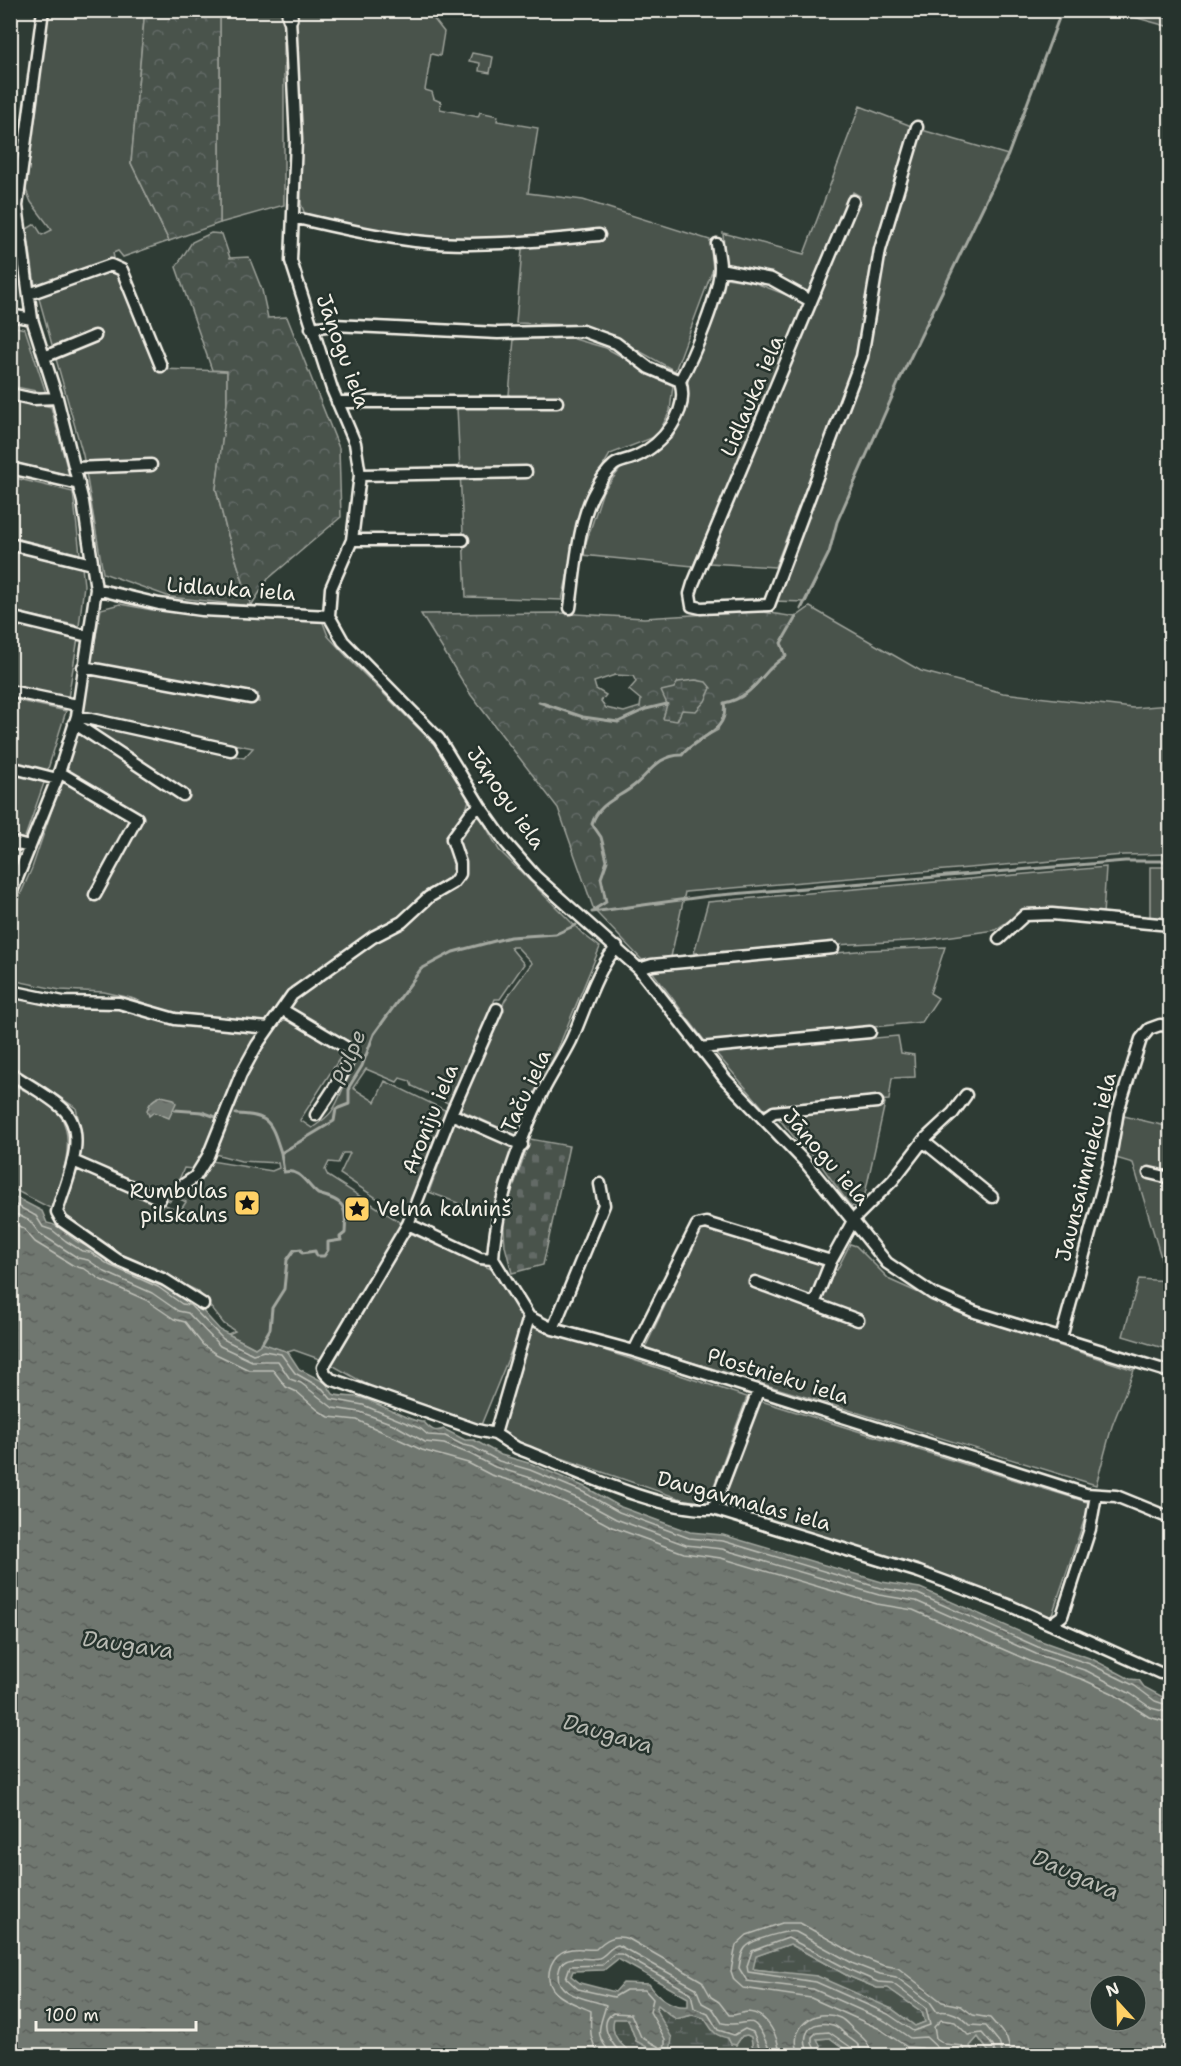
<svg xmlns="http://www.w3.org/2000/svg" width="1181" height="2066" viewBox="0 0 1181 2066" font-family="'Shantell Sans',sans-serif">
	<defs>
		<pattern id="forest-crowns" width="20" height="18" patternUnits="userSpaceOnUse" patternTransform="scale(1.5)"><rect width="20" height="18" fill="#48524c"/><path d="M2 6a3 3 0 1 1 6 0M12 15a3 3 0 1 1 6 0" fill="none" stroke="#636b66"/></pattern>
		<pattern id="wetland-marsh" width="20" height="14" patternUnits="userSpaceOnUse" patternTransform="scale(1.5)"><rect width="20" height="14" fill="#48524c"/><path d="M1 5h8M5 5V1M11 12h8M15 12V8" fill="none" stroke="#636b66"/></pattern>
		<pattern id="cemetery-stones" width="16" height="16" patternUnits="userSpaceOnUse" patternTransform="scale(1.5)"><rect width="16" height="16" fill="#48524c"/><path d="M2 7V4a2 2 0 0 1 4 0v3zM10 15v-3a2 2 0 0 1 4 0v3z" fill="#636b66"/></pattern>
		<pattern id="water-ripples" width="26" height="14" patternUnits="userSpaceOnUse" patternTransform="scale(1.5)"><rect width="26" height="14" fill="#6f7770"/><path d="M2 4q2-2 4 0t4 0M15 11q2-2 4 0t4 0" fill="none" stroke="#5c605b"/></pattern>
	</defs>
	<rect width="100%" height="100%" fill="#2e3b34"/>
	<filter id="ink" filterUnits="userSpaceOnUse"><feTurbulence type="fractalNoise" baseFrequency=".0167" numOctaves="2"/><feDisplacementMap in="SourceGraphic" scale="12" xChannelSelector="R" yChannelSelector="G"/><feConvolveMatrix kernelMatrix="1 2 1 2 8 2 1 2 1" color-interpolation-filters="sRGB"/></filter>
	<g filter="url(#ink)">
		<path fill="#48524c" stroke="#9ea29a" stroke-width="1.5" d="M48 11H143L144 20 131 163 169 241 123 257 118 251 113 253 114 258 106 263 35 285 27 229 35 224 42 235 52 230 31 202 26 190 38 69Z
			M220 11H284V205L220 223Z
			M295 11H433V18L444 32 440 56 431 54 425 90 432 92 434 99 441 102 440 109 478 117 480 112 498 116 497 121 538 128 528 193 583 200 710 240 713 269 675 371 605 332 571 325 516 323 523 238 414 237 306 217 301 204V125Z
			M1112 11H1138L1170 19V27Z
			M472 53 493 57 490 73 479 71 480 63 469 61Z
			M860 106 914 127 877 242 855 363 775 567 709 563 860 196 853 192 809 292 771 274 734 268 725 263 723 233 804 254Z
			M922 130 1008 155 900 379 837 522 829 553 806 602 773 601 831 459 869 346 879 276Z
			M113 271H117L159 369 227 371V403L216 489 226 529 251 606 170 597 103 573 83 455 38 295Z
			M726 278 753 282 807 303 693 566 582 555 603 491 621 468 646 459 673 437 688 395V373Z
			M11 326 25 329 46 393 11 386Z
			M571 338 606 348 673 385 670 411 657 436 610 454 585 497 562 600 466 597 457 407 508 406 514 339Z
			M11 398 51 407 69 475 11 462Z
			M11 477 73 492 80 554 11 537Z
			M11 551 82 567 84 585 79 626 11 611Z
			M120 604 152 610 322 620 328 636 351 661 440 750 469 800 465 813 447 835 455 867 451 879 425 891 395 921 291 987 266 1024 179 1016 131 998 104 992 60 990 11 980V916L32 868 63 777 129 820 90 898 96 900 141 817 66 771 77 729 187 801 190 797 79 723 80 718 244 758 253 748 81 713 89 674 259 702 258 694 90 666 101 609Z
			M810 607 921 671 1003 693 1133 708 1170 705V854L1123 855 685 892 671 957 642 960 594 910 606 902 601 878 607 861 601 837 592 824C599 802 620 798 636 784 651 771 659 755 682 755L687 747 718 730 724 703C753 698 768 671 784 648L781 643 796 617Z
			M11 622 78 638 68 698 11 686Z
			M11 699 66 711 47 772 11 763Z
			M11 772 45 780 24 840 11 837Z
			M474 816 481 818 499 850 584 935 600 947 559 1046 516 1135 458 1109 505 1000 532 963 517 947H510L524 964 500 999H495L452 1105 412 1086 410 1081 400 1078 397 1082 366 1069 353 1088 375 1102 385 1081 449 1112 408 1212 402 1215 340 1174 350 1153H343L338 1163 329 1162 325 1170 328 1176 403 1224 322 1360 294 1350 288 1352 262 1344 255 1348 228 1334 235 1331 224 1324 198 1291 103 1247 66 1219 64 1202 76 1169 180 1211 186 1202 180 1199 191 1183 196 1186 211 1161 272 1171 279 1168 278 1163 241 1161 215 1154 228 1113 246 1073 281 1020H293L345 1050 300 1120 312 1128C331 1115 334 1111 342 1091 349 1074 357 1065 358 1046L288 1010C300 989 318 984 337 970 376 940 415 909 458 884L456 838Z
			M1106 867 1103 915 1023 911 995 930 924 940 694 953 708 902Z
			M1150 867H1170V919L1150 917Z
			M945 947 930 993 938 998 922 1022 707 1044 651 970 868 950Z
			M10 994 124 1009 261 1032 235 1074 201 1157 193 1169 184 1168 170 1201 79 1157 80 1126 76 1108 11 1065Z
			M898 1036 901 1053 914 1055 915 1077 892 1078 889 1100 764 1109 715 1052Z
			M11 1083C22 1090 52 1103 59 1113 78 1142 60 1180 52 1209L11 1188Z
			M885 1103 863 1203 851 1207 816 1158 798 1142 775 1114Z
			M1124 1116 1170 1127V1350L1123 1336 1139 1279 1168 1281 1133 1163 1116 1158Z
			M455 1120 514 1144 492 1216 429 1192Z
			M709 1223 837 1270 850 1244 856 1246 890 1280 975 1318 1134 1370 1112 1426 1096 1485 645 1348 700 1231Z
			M410 1233 498 1272 523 1322 479 1430 396 1401 332 1365Z
			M533 1327 747 1397 708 1502 684 1500 500 1437Z
			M761 1401 1090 1503 1051 1618 899 1560 847 1546 730 1505 720 1504Z"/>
		<path fill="url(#forest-crowns)" stroke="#9ea29a" stroke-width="1.5" fill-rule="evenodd" d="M143 11H220V223L169 241 131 163 144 20Z
			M211 233 222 234 230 258 249 257 262 290 268 318 287 317 339 448 341 517 268 579 251 606 226 529 216 489 227 403V371L212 370 176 267 192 242Z
			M757 611 796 617 781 643 786 656C761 670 754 698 724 703 728 734 696 735 682 755 659 755 651 771 636 784 620 798 599 802 592 824L601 837 607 861 601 878 606 902 594 910 558 808 471 695 421 614 559 613 644 618ZM615 675 633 676 636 682 629 690 641 700 640 707 624 712 606 708 601 701 606 695 596 689 594 682Z"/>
		<path fill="url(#wetland-marsh)" stroke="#9ea29a" stroke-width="1.5" d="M695 680 706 682 711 688 705 701 696 711 682 710 677 721 663 719 667 704 661 691 674 688 678 682Z
			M790 1944 848 1976 877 1988H888L922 2012 925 2022 915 2026 892 2009 771 1971 752 1969 756 1956Z
			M658 2005C663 2008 668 2015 673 2017 680 2020 686 2016 693 2015 703 2015 727 2034 731 2044L736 2045 742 2036 747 2035 751 2037 753 2049 760 2055H634C621 2046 609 2035 614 2018L628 2019 636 2041 658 2053V2018L656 2010Z
			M978 2037 991 2055C980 2055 973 2058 969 2046Z
			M830 2038 853 2055H825L817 2039Z"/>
		<path fill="url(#cemetery-stones)" stroke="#9ea29a" stroke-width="1.5" d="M530 1139 569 1146 543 1265 512 1273 505 1246 503 1217Z"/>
		<path fill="url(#water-ripples)" stroke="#a4a8a0" stroke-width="1.5" fill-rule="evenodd" d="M161 1096 174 1099 176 1103 169 1118 154 1112 149 1116 147 1110C150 1102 153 1099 161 1096Z
			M11 1195 42 1211 47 1223C65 1225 72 1246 91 1246L163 1282C167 1291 182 1300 191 1298L220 1330 255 1348 262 1343 288 1352 299 1369 326 1383 333 1394C342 1398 355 1395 365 1399 378 1403 413 1423 424 1422 430 1429 435 1433 444 1429L465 1440H474L501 1455 532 1464 585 1487 621 1507 670 1525 690 1532 723 1535 882 1582 920 1588 1041 1641 1092 1659 1130 1679 1139 1680 1144 1687 1170 1701V2055H991L978 2037 970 2046 975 2055H853L830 2038 817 2039 825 2055H760L753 2049 751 2037 747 2035 742 2036 736 2045 731 2044 728 2038C712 2035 713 2030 704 2018L692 2015 676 2019 658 2005 656 2010 672 2038 670 2054 658 2053 636 2041 628 2019H614C609 2035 622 2046 634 2055L11 2056ZM790 1944 848 1976 877 1988H888L922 2012 925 2022 915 2026 892 2009 817 1976 753 1969 756 1956ZM618 1959 688 1998V2006C673 2008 657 1997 649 1984L623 1983 615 1992 580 1983 571 1976 573 1971 604 1970ZM1100 1985H1136V2021H1100Z"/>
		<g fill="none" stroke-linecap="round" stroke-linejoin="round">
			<path stroke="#bfc0b8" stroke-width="1.5" d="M10 1202 36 1216 43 1227 52 1230 66 1241 82 1251 90 1252 109 1265 158 1287 182 1304 190 1305 223 1339 253 1354 264 1351 281 1354 295 1373 323 1389 331 1399 363 1405 421 1429 428 1435 445 1436 463 1445 473 1447 499 1461 530 1470 583 1492 619 1512 689 1538 723 1541 880 1588 918 1594 1038 1647 1090 1664 1135 1686 1155 1701 1170 1706
				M10 1211 30 1221 39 1233 78 1258 88 1260 105 1272 152 1293 178 1311 188 1313 220 1346 252 1361H278L290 1379 301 1383 333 1408 360 1412 393 1424 425 1442 444 1444 470 1454 495 1467 528 1477 579 1499 616 1519 686 1545 722 1549 879 1595 916 1601 1036 1654 1087 1671 1131 1694 1151 1708 1170 1713
				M10 1221 24 1229 35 1242 74 1266 85 1269 101 1280 146 1300 174 1319 185 1322 203 1345 216 1354 249 1370H273L286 1387 297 1392 319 1411 329 1417 357 1420 422 1450 468 1463 491 1475 525 1485 575 1507 612 1527 684 1553 721 1558 877 1604 913 1610 1032 1662 1084 1680 1112 1693 1149 1717 1170 1723
				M788 1938 850 1970 878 1982 892 1983 926 2008 930 2025 913 2031 888 2014 816 1982 748 1972 747 1966 752 1951Z
				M601 2056C589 2042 590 2028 591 2011 572 2002 540 1995 551 1965 554 1958 560 1952 567 1950 576 1947 587 1950 596 1949 606 1939 614 1934 629 1939L702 1981 711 1997 719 2002 729 2015C736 2016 741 2012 748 2012 768 2013 779 2038 780 2056
				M613 2056C592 2032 600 2029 606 2005 591 1999 552 1996 559 1971 560 1966 562 1962 566 1960 576 1955 589 1961 599 1958 607 1955 609 1947 618 1945L696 1988 702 2003 713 2009 722 2023C749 2029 751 2008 766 2042 768 2047 770 2049 771 2056
				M624 2056C613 2046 596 2024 613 2013L631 2014 641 2037 661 2048 665 2046V2039L650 2012 653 1999 645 1990H626L614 1997 578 1989 566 1978 570 1966 602 1965 614 1954H621L691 1993 694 2008 708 2014 718 2030 734 2035 745 2029 753 2032 763 2056
				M800 2056C786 2029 814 2006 840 2018 846 2021 849 2026 854 2030 863 2038 870 2042 871 2056
				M810 2056C799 2035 809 2019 833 2025 840 2027 843 2033 848 2037 856 2043 861 2045 862 2056
				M818 2056 812 2043V2037L816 2033 829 2032 852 2048 854 2056
				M931 2056 922 2048 907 2047 880 2029 811 1998 743 1988 734 1980 731 1971 736 1945 747 1935 782 1923H800L857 1955 882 1965 898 1968 942 2002 961 2006 973 2015 990 2018 1007 2038 1012 2056
				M958 2056 940 2050 926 2037 910 2038 885 2021 813 1989 747 1981 739 1968C740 1961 741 1951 747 1946 753 1940 788 1929 796 1932L854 1964 880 1974 896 1977 930 2002 937 2012C951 2010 960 2015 970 2025L986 2026 999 2042 1003 2056
				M967 2056 962 2046 945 2044 936 2038 934 2027 941 2020 955 2022 968 2035 982 2033 993 2046 996 2056"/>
			<path stroke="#a4a8a0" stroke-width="3" d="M801 609 829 553 837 522 900 379 1008 155 1062 10
				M539 702 583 717 618 722 646 709 667 704
				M595 909 606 902 601 878 607 861 601 837 592 824C599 802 620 798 636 784 651 771 659 755 682 755 696 736 730 733 724 703 756 697 760 671 786 656L781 643 796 617
				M592 912 709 896 1125 861H1170
				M175 1110 202 1112 216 1117
				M236 1114C270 1115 271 1122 281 1153
				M262 1343 270 1329 272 1308 284 1289 287 1260 294 1250 301 1249 302 1253 315 1251 317 1256H324L328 1250V1242L341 1240 340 1237 345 1233C347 1205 344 1201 318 1194 307 1186 301 1168 284 1172L281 1153 334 1121 336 1109 349 1104V1087L362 1066 374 1034 421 969 453 952 510 937 556 934 576 925"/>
			<defs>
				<path id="minor" d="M290 18 296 140 291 261 332 389 355 443 360 475 352 540 331 588 329 616 343 641 439 739 480 806 506 843 535 876 639 969 726 1080 806 1163 887 1263 933 1294 975 1312 1170 1372
					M853 201 693 584 690 594 692 606 701 608 769 605 862 357 880 250 917 127
					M293 217C334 227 374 236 415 241 476 248 539 241 599 235
					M720 269 771 279 811 301
					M29 294 111 265 122 270 161 366
					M10 315 32 319
					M311 328 334 325 498 333 583 331 616 343 649 368 680 381
					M44 357 95 336
					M10 394 33 399 57 398
					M337 402H557
					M10 468 79 484
					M75 468 151 465
					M360 475 526 472
					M352 540H463
					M10 544 92 564
					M96 589 159 604 202 610 329 616
					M570 608C575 574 578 520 595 491 599 483 607 471 614 465 619 461 629 460 635 457 662 445 690 412 680 381 693 357 720 294 720 267 720 260 718 252 717 244
					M10 617 88 636
					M83 667 251 698
					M10 691 77 705
					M77 716 231 750
					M74 723 183 795
					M10 767 57 779
					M59 772 137 818 95 895
					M10 842 29 847
					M10 896 57 779 77 716 96 589 83 502 57 398 32 319 17 206 43 10
					M999 939 1025 915 1052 914 1170 925
					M639 969 652 965 833 948
					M10 991 63 1002 119 1003 175 1019 268 1028
					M497 1009 451 1114 408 1224 323 1367 325 1373 331 1379 477 1430 495 1434 517 1448C572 1469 656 1511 713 1509L919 1572 1008 1605 1160 1673
					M283 1010 347 1048C355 1063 325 1101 316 1115
					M700 1048 870 1032
					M10 1073C27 1084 46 1094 61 1107 92 1133 65 1182 57 1212L62 1221 118 1260 165 1280 203 1304
					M451 1114 522 1145
					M764 1119 774 1112 877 1102
					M923 1141 992 1197
					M73 1161 160 1199
					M1149 1173 1170 1178
					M183 1185 195 1177 208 1156 241 1074 257 1045 292 995 373 937 402 922 429 897 453 883 460 874V863L452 839 470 814 480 806
					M408 1224 480 1258 493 1259 529 1317 553 1329 634 1351 1086 1494 1116 1496 1170 1518
					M493 1259C496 1202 518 1144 542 1093 551 1075 562 1059 571 1041 584 1013 596 969 617 947
					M755 1282 858 1320
					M814 1304 831 1261 854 1219 893 1180 923 1141 953 1113 966 1095
					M553 1329 604 1205 600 1184
					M1061 1338 1109 1164 1118 1111 1141 1039 1149 1029 1160 1025 1170 1026
					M634 1351 697 1225 706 1223 831 1261
					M495 1434 529 1317
					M713 1509 758 1391
					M1051 1624 1062 1616 1090 1529 1096 1495"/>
				<path id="tertiary" d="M289 10 290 18"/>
			</defs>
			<use href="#minor" stroke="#f4f1e8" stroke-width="15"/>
			<use href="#tertiary" stroke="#f4f1e8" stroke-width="18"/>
			<use href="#minor" stroke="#26332d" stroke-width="10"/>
			<use href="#tertiary" stroke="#26332d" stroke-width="14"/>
		</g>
	</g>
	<defs>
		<symbol id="sight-square" viewBox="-11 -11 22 22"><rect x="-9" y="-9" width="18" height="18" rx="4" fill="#ffd166" stroke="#26332d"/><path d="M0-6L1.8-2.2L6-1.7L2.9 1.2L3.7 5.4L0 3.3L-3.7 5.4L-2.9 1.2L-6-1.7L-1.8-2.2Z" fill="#111"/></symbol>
	</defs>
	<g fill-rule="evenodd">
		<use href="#sight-square" x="232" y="1188" width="30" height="30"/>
		<use href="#sight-square" x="342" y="1194" width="30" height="30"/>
	</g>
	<g text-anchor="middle" stroke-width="5" stroke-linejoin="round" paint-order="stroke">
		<g font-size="21" fill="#f4f1e8" stroke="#26332d">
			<text transform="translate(343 351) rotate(70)" y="7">Jāņogu iela</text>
			<text transform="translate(752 396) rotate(-67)" y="7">Lidlauka iela</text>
			<text transform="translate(231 589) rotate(4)" y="7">Lidlauka iela</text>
			<text transform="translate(506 798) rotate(55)" y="7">Jāņogu iela</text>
			<text transform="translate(526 1091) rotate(-65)" y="7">Taču iela</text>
			<text transform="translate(430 1119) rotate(-68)" y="7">Aroniju iela</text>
			<text transform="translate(826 1157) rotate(49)" y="7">Jāņogu iela</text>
			<text transform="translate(1086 1167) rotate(-76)" y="7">Jaunsaimnieku iela</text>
			<text transform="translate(778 1376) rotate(17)" y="7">Plostnieku iela</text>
			<text transform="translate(744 1501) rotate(15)" y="7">Daugavmalas iela</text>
		</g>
		<g font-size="21" fill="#f4f1e8" stroke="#26332d" text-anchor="end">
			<text x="228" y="1198">Rumbulas<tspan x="228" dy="24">pilskalns</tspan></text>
			<text x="376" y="1216" text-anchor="start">Velna kalniņš</text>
		</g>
		<g font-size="22" font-style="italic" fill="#b8bab2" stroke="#26332d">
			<text transform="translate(348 1057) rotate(-68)" y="8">Pulpe</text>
			<text transform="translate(128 1644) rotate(8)" y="8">Daugava</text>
			<text transform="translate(608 1733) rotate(16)" y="8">Daugava</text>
			<text transform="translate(1076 1874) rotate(24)" y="8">Daugava</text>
		</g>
	</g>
	<rect width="1181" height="2066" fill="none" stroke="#26332d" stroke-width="36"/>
	<rect x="18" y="18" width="1145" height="2030" fill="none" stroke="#f4f1e8" stroke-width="2" filter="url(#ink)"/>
	<g transform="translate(1118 2003) rotate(338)"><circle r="28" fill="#26332d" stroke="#787f78" stroke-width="1.5"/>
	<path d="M0-4.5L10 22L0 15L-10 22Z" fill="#ffd166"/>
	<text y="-9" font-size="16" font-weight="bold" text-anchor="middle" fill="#f4f1e8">N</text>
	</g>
	<path d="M36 2021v9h160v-9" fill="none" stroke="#f4f1e8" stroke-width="3"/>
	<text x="45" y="2021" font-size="18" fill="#f4f1e8" stroke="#26332d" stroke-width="4.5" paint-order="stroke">100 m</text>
</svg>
